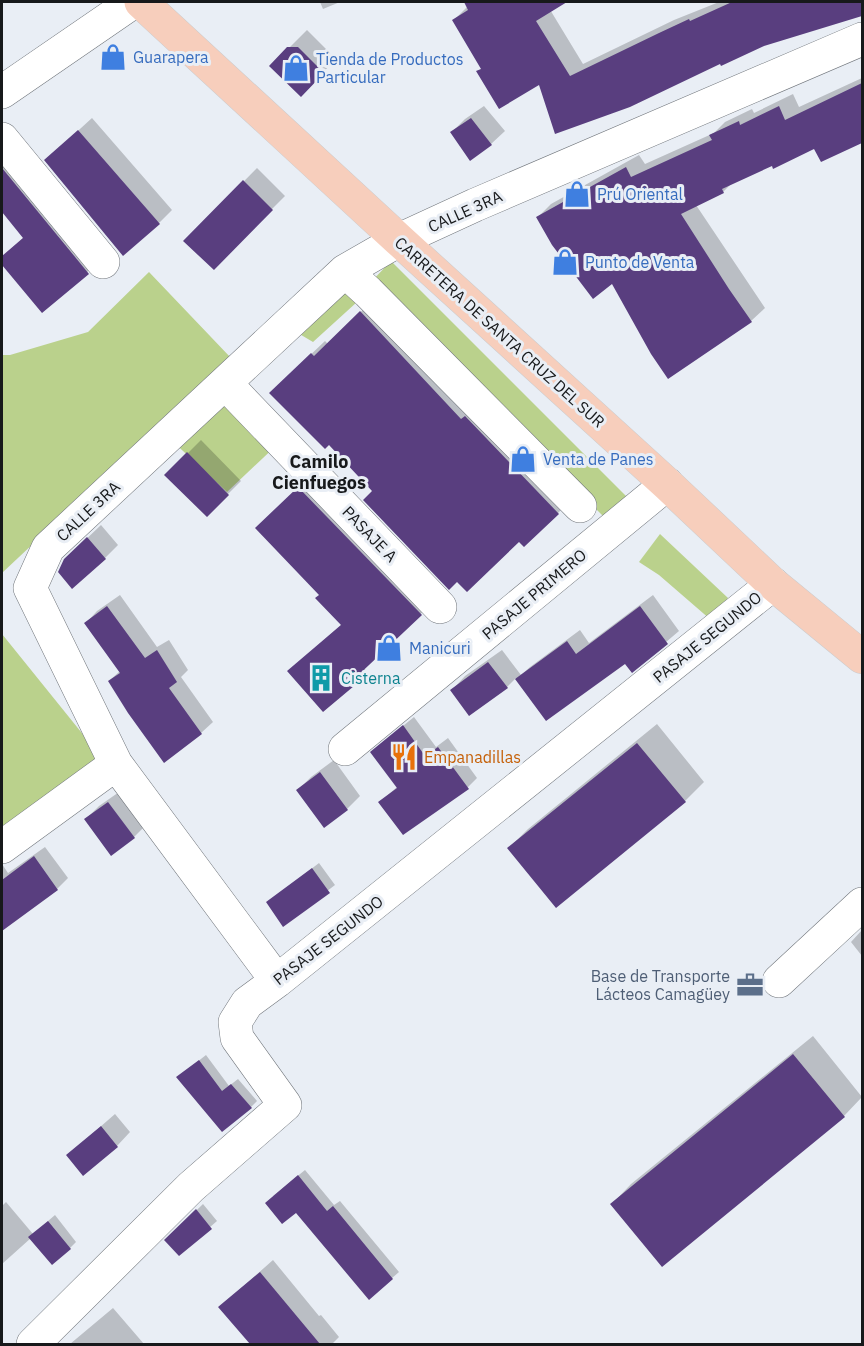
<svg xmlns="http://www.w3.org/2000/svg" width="864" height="1346" viewBox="0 0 864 1346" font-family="'IBM Plex Sans',sans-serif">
	<rect width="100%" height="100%" fill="#e9eef5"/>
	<path fill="#bad18c" d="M391 261 636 506 611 524 370 283Z
		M345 271 368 292 313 342 286 326Z
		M149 272 231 358 2 573V355H10L88 332Z
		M225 383 281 441 227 492 168 437Z
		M660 534 728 598 711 620 659 575 639 562Z
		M2 634 102 758 2 834Z"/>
	<path fill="#0003" d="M320 2H340L323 9Z
		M465 2H552L553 3 549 8 583 64 674 20 719 2H862V12L848 19 764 44 721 62 539 83 478 72 482 68 454 20 468 6Z
		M307 30 336 59 301 95 271 66Z
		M862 78V141L821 160 815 147 772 164 732 183 723 192 696 205 765 308 751 321 669 377 612 282 538 217 551 204 639 155 645 164 714 133 725 122 752 109 754 113 793 94 799 107Z
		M484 106 505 131 491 144 471 159 452 132 465 119Z
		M92 118 172 210 159 223 46 160Z
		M2 150 101 260 42 311 2 262V257L24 237 2 210Z
		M257 168 285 196 213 268 185 241Z
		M374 299 571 500 558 513 519 540 374 491 284 380 325 341 328 344Z
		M201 440 241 481 207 515 166 475Z
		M313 475 434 601 364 668 366 671 353 684 323 710 289 671 342 624 320 595 257 528Z
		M101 525 118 545 105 558 79 546Z
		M120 595 157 647 169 640 188 670 181 677 213 722 201 733 164 760 109 681 120 671 86 623 97 611Z
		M653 595 679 631 632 671 626 662 546 719 516 678 507 687 452 690 465 676 502 650 521 675 530 667 580 630 589 643Z
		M414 717 436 747 448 738 477 778 468 787 380 802 397 787 382 743Z
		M657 724 704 782 685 801 509 848 528 829Z
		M334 760 360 796 347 809 298 790 311 777Z
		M122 790 147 824 134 837 86 819 99 806Z
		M45 847 68 878 57 889 2 929V864L8 873Z
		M319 863 335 885 284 924 268 902Z
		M862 930V956L851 942Z
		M813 1036 862 1097 844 1116 612 1204 631 1184Z
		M206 1055 229 1086 238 1079 257 1101 251 1107 178 1077Z
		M115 1114 130 1132 117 1146 68 1155Z
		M305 1170 334 1205 340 1201 399 1272 369 1298 297 1210 273 1196Z
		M6 1202 33 1234 55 1215 76 1242 70 1248 31 1238 2 1264V1206Z
		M203 1204 217 1221 179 1254 166 1240Z
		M273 1260 319 1316 321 1315 339 1337 332 1344H252L220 1307Z
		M113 1308 144 1344H70Z"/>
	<path fill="#593e7f" d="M464 2H567L536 21 570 76 659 33 689 19 690 21 732 2H862V16L764 46 721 66 720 64 630 107 555 134 539 85 499 109 476 71 481 69 452 20 468 10Z
		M287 47H298L324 73 301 97 269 66Z
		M862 83V143L821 162 814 149 773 169 772 166 722 189 724 193 681 214 729 289 752 322 668 379 651 354 612 284 593 299 552 245 536 217 626 167 631 177 712 140 709 135 739 121 740 125 779 106 785 120Z
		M471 118 492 145 470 161 450 132Z
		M78 130 160 224 123 256 44 160Z
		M2 168 89 274 42 313 2 265V256L23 238 2 212Z
		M243 180 273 210 214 270 183 241Z
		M360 311 461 419 465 416 559 514 524 547 519 542 467 592 457 582 449 590 363 500 372 491 329 445 325 449 269 393 311 353 314 356Z
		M187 452 229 495 207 517 164 475Z
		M298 487 422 615 351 682 354 686 323 712 287 671 341 625 315 598 319 595 255 528Z
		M87 537 106 559 72 589 58 572 64 559Z
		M107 606 145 658 157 650 177 682 169 688 202 734 164 763 128 713 108 681 120 673 84 623Z
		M640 606 668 644 632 673 625 664 546 721 515 679 567 641 576 654Z
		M488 662 508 688 469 716 450 690Z
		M403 725 425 756 438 747 469 789 403 835 378 802 397 788 370 752Z
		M637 743 686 802 556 908 507 848Z
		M320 772 348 810 324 828 296 790Z
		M108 802 135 838 111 856 84 819Z
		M34 856 58 890 2 931V880Z
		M312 868 330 893 283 927 266 902Z
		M793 1054 845 1117 662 1267 610 1204Z
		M199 1060 222 1091 231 1084 252 1108 222 1132 176 1077Z
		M101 1126 118 1147 83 1176 66 1155Z
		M298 1175 327 1211 333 1206 393 1279 369 1300 296 1213 282 1224 265 1203Z
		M196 1209 212 1229 179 1256 164 1240Z
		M48 1221 71 1249 52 1265 28 1237Z
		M260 1272 320 1344H250L218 1307Z"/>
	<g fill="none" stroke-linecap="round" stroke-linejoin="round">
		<defs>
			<path id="minor" d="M2 92 133 2
				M2 139 103 262
				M345 271 368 292 580 506
				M225 383 440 607
				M345 749 667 484
				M2 847 116 764
				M277 981 116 764 30 588 48 548 345 271 399 240 475 205 862 39
				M779 981 862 904
				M33 1344 191 1187 285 1105 237 1038 235 1022 247 1003 277 981 773 584"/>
			<path id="major" d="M141 2 399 240 667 484 773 584 862 657"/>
		</defs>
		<use href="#minor" stroke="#71767c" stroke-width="34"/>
		<use href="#major" stroke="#cccccd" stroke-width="34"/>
		<use href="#minor" stroke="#fff" stroke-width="33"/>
		<use href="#major" stroke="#f7cebc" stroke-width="33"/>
	</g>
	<defs>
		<symbol id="shop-bare" viewBox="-9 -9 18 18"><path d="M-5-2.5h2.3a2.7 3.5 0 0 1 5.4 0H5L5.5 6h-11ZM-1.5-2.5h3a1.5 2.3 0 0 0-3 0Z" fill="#3f7fe0" stroke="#e9eef5" stroke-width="2.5" paint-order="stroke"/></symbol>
		<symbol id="building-bare" viewBox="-9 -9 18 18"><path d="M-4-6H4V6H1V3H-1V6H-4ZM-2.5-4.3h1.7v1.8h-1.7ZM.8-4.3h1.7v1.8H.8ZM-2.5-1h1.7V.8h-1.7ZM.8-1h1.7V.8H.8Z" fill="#0f9aa8" stroke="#e9eef5" stroke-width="2.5" paint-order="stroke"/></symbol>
		<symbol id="restaurant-bare" viewBox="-9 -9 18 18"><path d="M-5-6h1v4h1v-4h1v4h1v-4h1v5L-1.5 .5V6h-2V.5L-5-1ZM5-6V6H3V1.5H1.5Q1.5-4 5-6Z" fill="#e8710a" stroke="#e9eef5" stroke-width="2.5" paint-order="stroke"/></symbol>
		<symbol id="office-bare" viewBox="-9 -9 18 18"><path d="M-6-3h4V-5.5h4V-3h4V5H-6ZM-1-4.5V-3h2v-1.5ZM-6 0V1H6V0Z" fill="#5c6f8a" stroke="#e9eef5" stroke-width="2.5" paint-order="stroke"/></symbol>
	</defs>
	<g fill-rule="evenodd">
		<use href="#shop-bare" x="94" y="38" width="38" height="38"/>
		<use href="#shop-bare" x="277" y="49" width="38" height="38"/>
		<use href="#shop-bare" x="558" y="175" width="38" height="38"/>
		<use href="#shop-bare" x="546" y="243" width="38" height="38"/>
		<use href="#shop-bare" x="504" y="440" width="38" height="38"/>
		<use href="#shop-bare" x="370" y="629" width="38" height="38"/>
		<use href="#building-bare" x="302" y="659" width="38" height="38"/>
		<use href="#restaurant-bare" x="385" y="738" width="38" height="38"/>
		<use href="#office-bare" x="731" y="966" width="38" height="38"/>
	</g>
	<g text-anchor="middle" stroke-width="6" stroke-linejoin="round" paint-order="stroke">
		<g font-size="16" fill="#366cbe" stroke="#e9eef5" text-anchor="start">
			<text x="133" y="63">Guarapera</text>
			<text x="316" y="65">Tienda de Productos<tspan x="316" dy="18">Particular</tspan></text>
			<text x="597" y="200">Prú Oriental</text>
			<text x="585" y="268">Punto de Venta</text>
			<text x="543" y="465">Venta de Panes</text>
			<text x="409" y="654">Manicuri</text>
		</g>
		<g font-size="16" fill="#17191b" stroke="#e9eef5">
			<text transform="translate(465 211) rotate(-24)" y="6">CALLE 3RA</text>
			<text transform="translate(500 332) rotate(42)" y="6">CARRETERA DE SANTA CRUZ DEL SUR</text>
			<text transform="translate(88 511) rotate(-43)" y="6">CALLE 3RA</text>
			<text transform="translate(370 534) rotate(46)" y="6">PASAJE A</text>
			<text transform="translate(534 594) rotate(-40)" y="6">PASAJE PRIMERO</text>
			<text transform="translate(707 637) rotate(-39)" y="6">PASAJE SEGUNDO</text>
			<text transform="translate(328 940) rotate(-38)" y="6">PASAJE SEGUNDO</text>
		</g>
		<g font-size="16" fill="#0d838f" stroke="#e9eef5" text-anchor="start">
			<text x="341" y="684">Cisterna</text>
		</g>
		<g font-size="16" fill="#c56008" stroke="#e9eef5" text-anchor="start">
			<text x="424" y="763">Empanadillas</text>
		</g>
		<g font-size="16" fill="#4e5e75" stroke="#e9eef5" text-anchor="end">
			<text x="730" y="982">Base de Transporte<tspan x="730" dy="18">Lácteos Camagüey</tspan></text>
		</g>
		<g font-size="18" font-weight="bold" fill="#17191b" stroke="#e9eef5">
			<text x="319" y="468">Camilo<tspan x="319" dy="21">Cienfuegos</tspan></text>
		</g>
	</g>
	<rect width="864" height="1346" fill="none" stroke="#17191b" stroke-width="6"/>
</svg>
